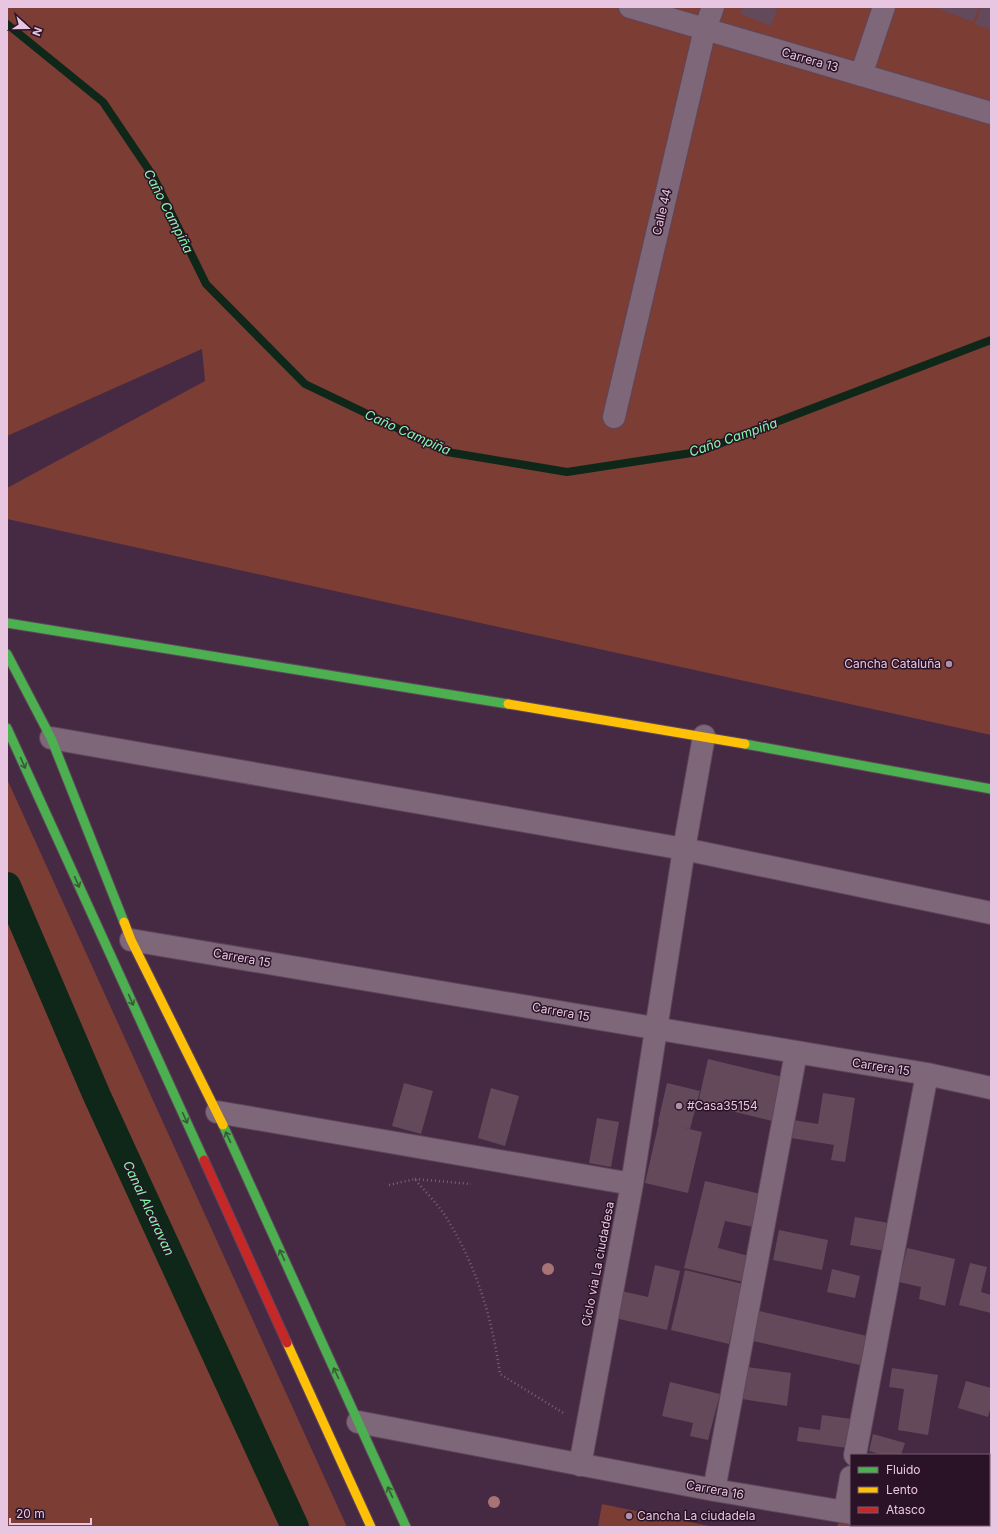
<svg xmlns="http://www.w3.org/2000/svg" width="998" height="1534" viewBox="0 0 998 1534" font-family="Inter,sans-serif">
	<rect width="100%" height="100%" fill="#462a43"/>
	<path fill="#7b3d34" d="M7 7H991V735L7 519V488L205 381 202 349 7 436Z
		M7 779 347 1527H7Z
		M602 1504 714 1527H598Z
		M841 1520 851 1521V1525L902 1527H836Z"/>
	<g fill="none" stroke-linecap="round" stroke-linejoin="round">
		<path stroke="#0e2719" stroke-width="8" d="M7 24 103 102 153 176 206 284 305 384 447 452 567 472 698 452 991 340"/>
		<path stroke="#0e2719" stroke-width="28" d="M7 886 97 1096 295 1527"/>
	</g>
	<path fill="#64495b" d="M743 7H778L771 26 740 14Z
		M933 7H979L973 22Z
		M981 7H991V30L975 24Z
		M708 1059 783 1077 772 1121 698 1103Z
		M404 1083 433 1091 421 1134 392 1126Z
		M667 1083 700 1091 690 1129 658 1122Z
		M491 1088 519 1096 505 1146 478 1138Z
		M823 1093 855 1098 845 1162 831 1160 834 1145 791 1138 793 1120 818 1124Z
		M597 1118 619 1122 611 1167 589 1163Z
		M659 1122 702 1132 688 1193 645 1183Z
		M705 1181 761 1194 753 1227 725 1221 718 1248 749 1256 743 1282 684 1268Z
		M855 1217 889 1223 885 1251 850 1245Z
		M779 1230 828 1240 822 1270 773 1260Z
		M907 1248 955 1259 945 1306 919 1299 921 1287 899 1282Z
		M970 1263 987 1267 981 1292 991 1295V1313L959 1305Z
		M655 1265 680 1271 667 1330 615 1318 621 1291 648 1297Z
		M832 1269 860 1276 855 1298 827 1292Z
		M685 1270 743 1284 729 1344 671 1330Z
		M755 1310 867 1336 860 1365 749 1340Z
		M747 1367 791 1373 787 1406 742 1399Z
		M892 1368 938 1375 928 1435 898 1430 904 1389 889 1387Z
		M966 1381 991 1388V1406L988 1417 958 1408Z
		M670 1382 720 1394 708 1440 690 1436 693 1423 662 1416Z
		M822 1415 852 1419 847 1448 797 1441 799 1427 820 1430Z
		M873 1434 905 1443 901 1455H883L869 1451Z"/>
	<g fill="none" stroke-linecap="round" stroke-linejoin="round">
		<defs>
			<path id="street" d="M630 7 991 113
				M861 75 884 7
				M614 417 705 29 713 7
				M51 738 684 849 991 913
				M131 940 927 1074 991 1088
				M217 1112 632 1184
				M358 1422 714 1490 851 1513
				M855 1455 927 1074
				M580 1465 632 1184 684 849 704 736
				M714 1490 796 1053
				M845 1512 851 1477
				M928 1525 940 1527"/>
			<path id="fast" d="M7 623 508 704
				M7 654 51 738 124 922
				M7 728 204 1160
				M745 744 991 789
				M223 1125 406 1527"/>
			<path id="slow" d="M508 704 745 744
				M124 922 131 940 223 1125
				M287 1343 371 1527"/>
			<path id="jam" d="M204 1160 287 1343"/>
		</defs>
		<use href="#street" stroke="#5f465b" stroke-width="24"/>
		<use href="#fast" stroke="#5f465b" stroke-width="11"/>
		<use href="#slow" stroke="#5f465b" stroke-width="11"/>
		<use href="#jam" stroke="#5f465b" stroke-width="11"/>
		<path stroke="#786374" stroke-width="2.5" stroke-dasharray="1 3" stroke-linecap="butt" d="M415 1179 471 1184
			M389 1185 415 1179C426 1193 440 1206 449 1222 478 1270 492 1319 500 1374L565 1414"/>
		<use href="#street" stroke="#7d6779" stroke-width="22"/>
		<use href="#fast" stroke="#4caf50" stroke-width="9"/>
		<use href="#slow" stroke="#ffc107" stroke-width="9"/>
		<use href="#jam" stroke="#c62828" stroke-width="9"/>
	</g>
	<g fill="#a87374">
		<circle cx="548" cy="1269" r="6"/>
		<circle cx="494" cy="1502" r="6"/>
	</g>
	<defs><path id="oneway-shaft" d="M-6 0H5M1.5-3L5.5 0L1.5 3" fill="none" stroke-width="1.6" stroke-linecap="round" stroke-linejoin="round"/></defs>
	<g stroke="#3a5939">
		<use href="#oneway-shaft" transform="translate(23 763) rotate(66)"/>
		<use href="#oneway-shaft" transform="translate(77 882) rotate(66)"/>
		<use href="#oneway-shaft" transform="translate(131 1000) rotate(66)"/>
		<use href="#oneway-shaft" transform="translate(185 1118) rotate(66)"/>
		<use href="#oneway-shaft" transform="translate(228 1137) rotate(-115)"/>
		<use href="#oneway-shaft" transform="translate(282 1255) rotate(-115)"/>
		<use href="#oneway-shaft" transform="translate(336 1373) rotate(-115)"/>
		<use href="#oneway-shaft" transform="translate(390 1492) rotate(-115)"/>
	</g>
	<g fill="#af8faa" stroke="#2b1327" stroke-width="1.5">
		<circle cx="949" cy="664" r="4"/>
		<circle cx="679" cy="1106" r="4"/>
		<circle cx="629" cy="1516" r="4"/>
	</g>
	<g text-anchor="middle" stroke-width="3" stroke-linejoin="round" paint-order="stroke">
		<g font-size="12" fill="#e8c6e1" stroke="#2b1327">
			<text transform="translate(810 60) rotate(16)" y="4">Carrera 13</text>
			<text transform="translate(662 212) rotate(-77)" y="4">Calle 44</text>
			<text transform="translate(242 958) rotate(10)" y="4">Carrera 15</text>
			<text transform="translate(561 1012) rotate(10)" y="4">Carrera 15</text>
			<text transform="translate(881 1067) rotate(9)" y="4">Carrera 15</text>
			<text transform="translate(598 1264) rotate(-79)" y="4">Ciclo via La ciudadesa</text>
			<text transform="translate(715 1490) rotate(10)" y="4">Carrera 16</text>
		</g>
		<g font-size="12" fill="#e8c6e1" stroke="#2b1327" text-anchor="start">
			<text x="941" y="668" text-anchor="end">Cancha Cataluña</text>
			<text x="687" y="1110">#Casa35154</text>
			<text x="637" y="1520">Cancha La ciudadela</text>
		</g>
		<g font-size="13" font-style="italic" fill="#83faac" stroke="#2b1327">
			<text transform="translate(169 211) rotate(63)" y="5">Caño Campiña</text>
			<text transform="translate(408 432) rotate(24)" y="5">Caño Campiña</text>
			<text transform="translate(733 437) rotate(-19)" y="5">Caño Campiña</text>
			<text transform="translate(149 1208) rotate(65)" y="5">Canal Alcaravan</text>
		</g>
	</g>
	<rect width="998" height="1534" fill="none" stroke="#e8c6e1" stroke-width="16"/>
	<rect x="850" y="1454" width="140" height="72" fill="#2b1327" stroke="#775b71"/>
	<rect x="858" y="1467" width="20" height="6" fill="#4caf50" stroke="#775b71"/>
	<text x="886" y="1474" font-size="12" fill="#e8c6e1">Fluido</text>
	<rect x="858" y="1487" width="20" height="6" fill="#ffc107" stroke="#775b71"/>
	<text x="886" y="1494" font-size="12" fill="#e8c6e1">Lento</text>
	<rect x="858" y="1507" width="20" height="6" fill="#c62828" stroke="#775b71"/>
	<text x="886" y="1514" font-size="12" fill="#e8c6e1">Atasco</text>
	<g transform="translate(28 28) rotate(111)" stroke="#2b1327" stroke-width="3" paint-order="stroke">
	<path d="M0-3L7 15L0 10L-7 15Z" fill="#e8c6e1"/>
	<text y="-6" font-size="11" font-weight="bold" text-anchor="middle" fill="#e8c6e1">N</text>
	</g>
	<path d="M10 1518v6h81v-6" fill="none" stroke="#e8c6e1" stroke-width="2"/>
	<text x="16" y="1518" font-size="12" fill="#e8c6e1" stroke="#2b1327" stroke-width="3" paint-order="stroke">20 m</text>
</svg>
